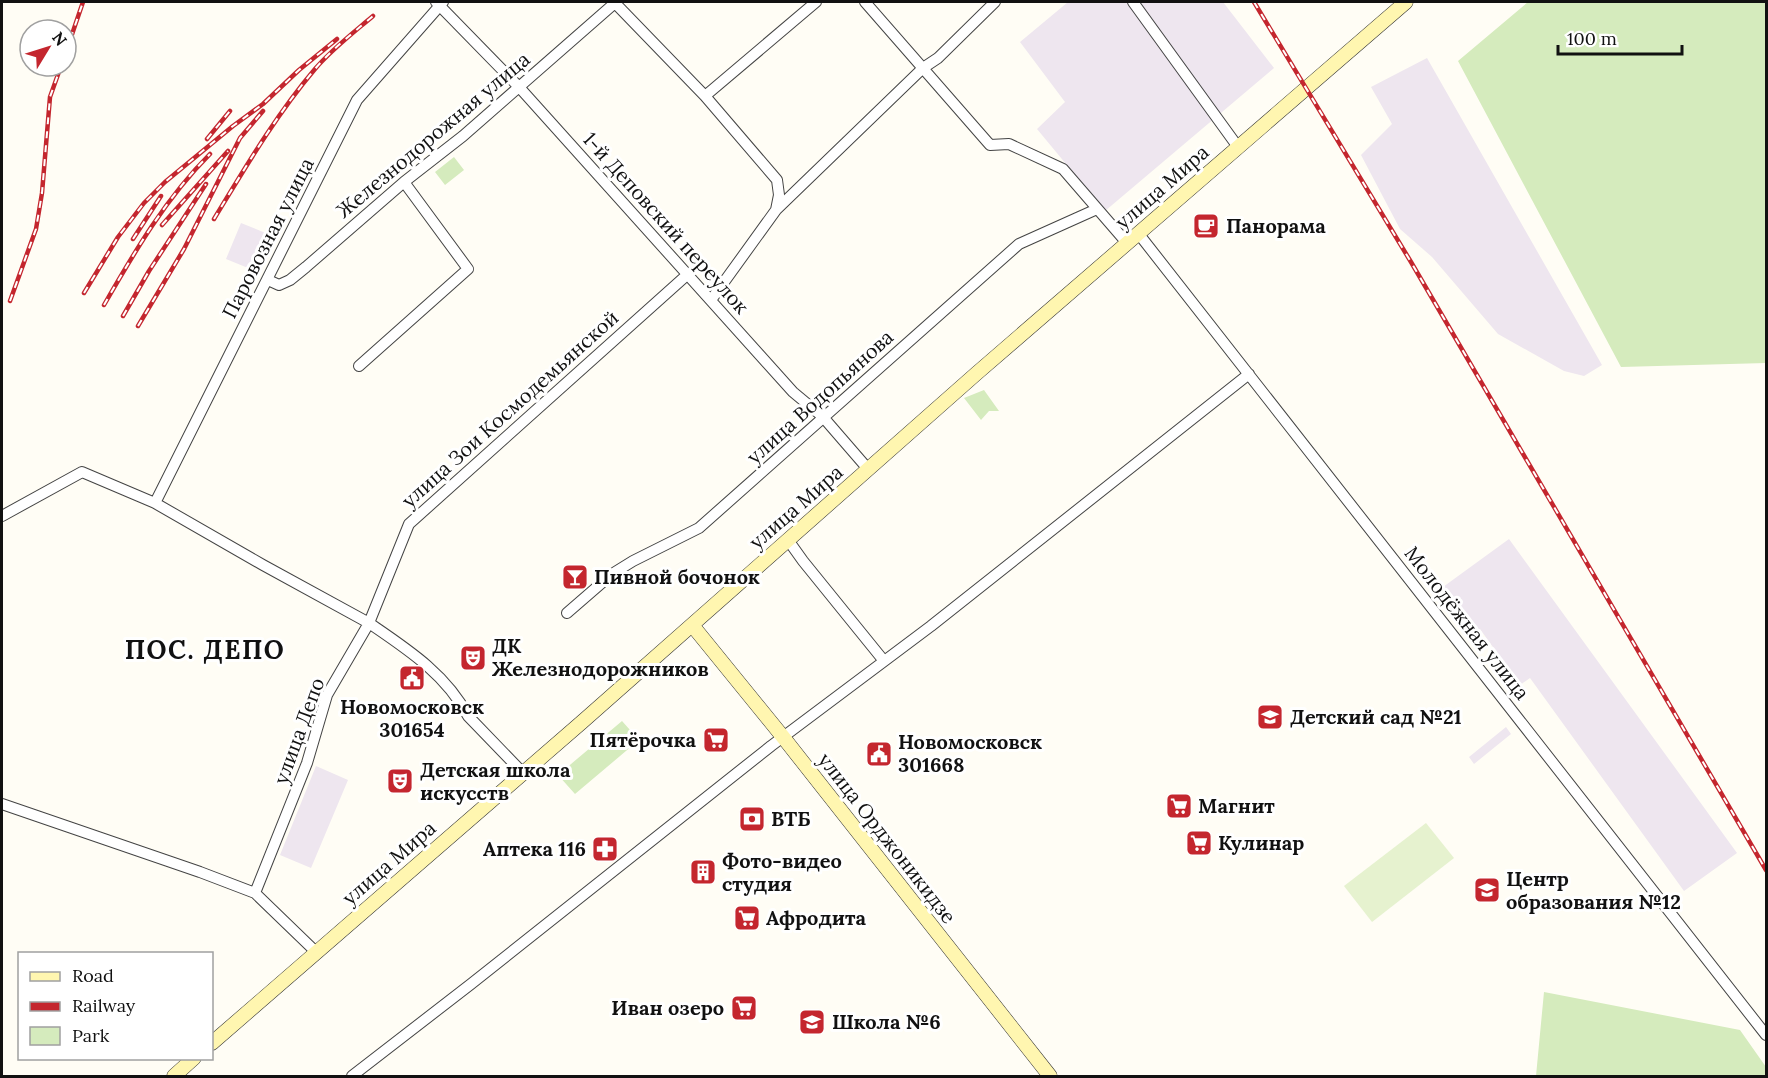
<svg xmlns="http://www.w3.org/2000/svg" width="1768" height="1078" viewBox="0 0 1768 1078" font-family="Lora,serif">
	<rect width="100%" height="100%" fill="#fffdf5"/>
	<path fill="#eee6ef" d="M1068 2H1223L1274 68 1105 211 1037 129 1065 102 1020 42Z
		M1427 58 1602 365 1584 376 1564 371 1498 334 1432 257 1400 229 1361 155 1392 124 1371 87Z
		M241 223 268 234 253 270 226 259Z
		M1509 539 1737 853 1684 891 1530 678 1520 685 1480 629 1475 632 1443 587Z
		M1506 727 1511 734 1474 764 1469 757Z
		M316 766 348 780 311 868 280 855Z"/>
	<path fill="#d5ebbd" d="M1528 2H1766V363L1621 367 1458 61Z
		M454 157 464 170 445 185 435 172Z
		M984 390 999 411H989L981 420 964 398Z
		M622 721 639 740 575 794 558 775Z
		M1544 992 1740 1030 1766 1067V1076H1536Z"/>
	<path fill="#e6f2cf" d="M1426 823 1454 858 1372 922 1344 886Z"/>
	<g fill="none" stroke-linecap="round" stroke-linejoin="round">
		<defs>
			<path id="street" d="M436 2 519 87 793 392 823 417 868 469
				M865 2 990 145 1009 144 1063 169 1127 243
				M1133 2 1238 147
				M615 3 705 96 777 180 779 195 776 210
				M705 96 816 2
				M1138 233 1766 1035
				M268 280 279 285 290 280 306 267 404 182 463 136 616 2
				M711 300 776 210 923 68 938 58 995 2
				M359 366 468 269 404 182
				M155 503 357 100 443 2
				M2 516 82 472 155 503 263 565 369 623 327 695 307 763 255 893 200 872 2 804
				M788 540 803 561 884 661
				M567 613 612 574 633 561 699 528 1019 244 1097 209
				M523 773 468 716C446 674 407 649 369 623L409 524 688 274
				M255 893 316 952
				M352 1076 471 984 771 746 931 626 1249 374"/>
			<path id="secondary" d="M692 625 783 737 1050 1076
				M212 1043 582 722 977 373 1406 2
				M174 1076 194 1058"/>
		</defs>
		<use href="#street" stroke="#444" stroke-width="12"/>
		<use href="#secondary" stroke="#333" stroke-width="15"/>
		<use href="#street" stroke="#fff" stroke-width="10"/>
		<use href="#secondary" stroke="#fff6b0" stroke-width="14"/>
		<defs>
			<path id="rail" d="M1254 2 1411 262 1766 870
				M66 52 83 2
				M207 139 230 111
				M214 219C245 168 276 115 315 69 332 49 353 33 373 16
				M162 225 228 151
				M133 239 161 196
				M84 293 118 237 144 203 165 182 233 126 263 104 299 70 337 39
				M10 301 36 229 42 193 50 97 61 66
				M104 305C135 251 166 198 210 154
				M123 316 149 271 206 184
				M138 326 184 249 240 138 263 111"/>
		</defs>
		<use href="#rail" stroke="#c4262e" stroke-width="4.5"/>
		<use href="#rail" stroke="#fff" stroke-width="2" stroke-dasharray="7" stroke-linecap="butt"/>
	</g>
	<defs>
		<symbol id="cafe-square" viewBox="-11 -11 22 22"><rect x="-9" y="-9" width="18" height="18" rx="4" fill="#c4262e" stroke="#fff"/><path d="M-5.5-4.5H6V0H3Q3 3.5 0 3.5H-2.5Q-5.5 3.5-5.5 0ZM3-3.2v2h1.7v-2ZM-6 4.5H4V6H-6Z" fill="#fff"/></symbol>
		<symbol id="bar-square" viewBox="-11 -11 22 22"><rect x="-9" y="-9" width="18" height="18" rx="4" fill="#c4262e" stroke="#fff"/><path d="M-6-5H6L.8 .8V4.5H3.5V6h-7V4.5H-.8V.8Z" fill="#fff"/></symbol>
		<symbol id="theatre-square" viewBox="-11 -11 22 22"><rect x="-9" y="-9" width="18" height="18" rx="4" fill="#c4262e" stroke="#fff"/><path d="M-5-5.5Q0-4 5-5.5V0Q5 5 0 6Q-5 5-5 0ZM-3.3-2.5H-1v1.5H-3.3ZM1-2.5H3.3v1.5H1ZM-2.8 1Q0 5.5 2.8 1Z" fill="#fff"/></symbol>
		<symbol id="civic-square" viewBox="-11 -11 22 22"><rect x="-9" y="-9" width="18" height="18" rx="4" fill="#c4262e" stroke="#fff"/><path d="M-.6-6.5H3V-4.5H.6V-3L4-1V1h2V6H-6V1h2V-1L-.6-3ZM-1.2 2.5V6h2.4V2.5Z" fill="#fff"/></symbol>
		<symbol id="school-square" viewBox="-11 -11 22 22"><rect x="-9" y="-9" width="18" height="18" rx="4" fill="#c4262e" stroke="#fff"/><path d="M0-5L7-2L0 1L-7-2ZM-4 1L0 2.5L4 1V4Q0 6-4 4Z" fill="#fff"/></symbol>
		<symbol id="supermarket-square" viewBox="-11 -11 22 22"><rect x="-9" y="-9" width="18" height="18" rx="4" fill="#c4262e" stroke="#fff"/><path d="M-6-5.5h2.5l.6 2H6L4.5 2H-2.5L-4.4-4H-6ZM-1.5 3.2a1.3 1.3 0 1 0 .1 0ZM3 3.2a1.3 1.3 0 1 0 .1 0Z" fill="#fff"/></symbol>
		<symbol id="bank-square" viewBox="-11 -11 22 22"><rect x="-9" y="-9" width="18" height="18" rx="4" fill="#c4262e" stroke="#fff"/><path d="M-6-4H6V4H-6ZM0-2.3a2.3 2.3 0 1 0 0 4.6a2.3 2.3 0 1 0 0-4.6Z" fill="#fff"/></symbol>
		<symbol id="pharmacy-square" viewBox="-11 -11 22 22"><rect x="-9" y="-9" width="18" height="18" rx="4" fill="#c4262e" stroke="#fff"/><path d="M-2-6h4v4h4v4h-4v4h-4v-4h-4v-4h4Z" fill="#fff"/></symbol>
		<symbol id="building-square" viewBox="-11 -11 22 22"><rect x="-9" y="-9" width="18" height="18" rx="4" fill="#c4262e" stroke="#fff"/><path d="M-4-6H4V6H1V3H-1V6H-4ZM-2.5-4.3h1.7v1.8h-1.7ZM.8-4.3h1.7v1.8H.8ZM-2.5-1h1.7V.8h-1.7ZM.8-1h1.7V.8H.8Z" fill="#fff"/></symbol>
	</defs>
	<g fill-rule="evenodd">
		<use href="#cafe-square" x="1191" y="211" width="30" height="30"/>
		<use href="#bar-square" x="560" y="562" width="30" height="30"/>
		<use href="#theatre-square" x="458" y="643" width="30" height="30"/>
		<use href="#civic-square" x="397" y="663" width="30" height="30"/>
		<use href="#school-square" x="1255" y="702" width="30" height="30"/>
		<use href="#supermarket-square" x="701" y="725" width="30" height="30"/>
		<use href="#civic-square" x="864" y="739" width="30" height="30"/>
		<use href="#theatre-square" x="385" y="766" width="30" height="30"/>
		<use href="#supermarket-square" x="1164" y="791" width="30" height="30"/>
		<use href="#bank-square" x="737" y="804" width="30" height="30"/>
		<use href="#supermarket-square" x="1184" y="828" width="30" height="30"/>
		<use href="#pharmacy-square" x="590" y="834" width="30" height="30"/>
		<use href="#building-square" x="688" y="857" width="30" height="30"/>
		<use href="#school-square" x="1472" y="875" width="30" height="30"/>
		<use href="#supermarket-square" x="732" y="903" width="30" height="30"/>
		<use href="#supermarket-square" x="729" y="993" width="30" height="30"/>
		<use href="#school-square" x="797" y="1007" width="30" height="30"/>
	</g>
	<g text-anchor="middle" stroke-width="6" stroke-linejoin="round" paint-order="stroke">
		<g font-size="20" fill="#111" stroke="#fff">
			<text transform="translate(433 135) rotate(-40)" y="7">Железнодорожная улица</text>
			<text transform="translate(1162 187) rotate(-41)" y="7">улица Мира</text>
			<text transform="translate(666 223) rotate(48)" y="7">1-й Деповский переулок</text>
			<text transform="translate(268 238) rotate(-63)" y="7">Паровозная улица</text>
			<text transform="translate(820 397) rotate(-42)" y="7">улица Водопьянова</text>
			<text transform="translate(510 409) rotate(-42)" y="7">улица Зои Космодемьянской</text>
			<text transform="translate(796 507) rotate(-41)" y="7">улица Мира</text>
			<text transform="translate(1467 623) rotate(52)" y="7">Молодёжная улица</text>
			<text transform="translate(299 731) rotate(-70)" y="7">улица Депо</text>
			<text transform="translate(887 838) rotate(52)" y="7">улица Орджоникидзе</text>
			<text transform="translate(389 863) rotate(-41)" y="7">улица Мира</text>
		</g>
		<g font-size="20" font-weight="bold" fill="#111" stroke="#fff" text-anchor="start">
			<text x="1226" y="233">Панорама</text>
			<text x="594" y="584">Пивной бочонок</text>
			<text x="492" y="653">ДК<tspan x="492" dy="23">Железнодорожников</tspan></text>
			<text x="412" y="714" text-anchor="middle">Новомосковск<tspan x="412" dy="23">301654</tspan></text>
			<text x="1290" y="724">Детский сад №21</text>
			<text x="696" y="747" text-anchor="end">Пятёрочка</text>
			<text x="898" y="749">Новомосковск<tspan x="898" dy="23">301668</tspan></text>
			<text x="420" y="777">Детская школа<tspan x="420" dy="23">искусств</tspan></text>
			<text x="1198" y="813">Магнит</text>
			<text x="771" y="826">ВТБ</text>
			<text x="1218" y="850">Кулинар</text>
			<text x="586" y="856" text-anchor="end">Аптека 116</text>
			<text x="722" y="868">Фото-видео<tspan x="722" dy="23">студия</tspan></text>
			<text x="1506" y="886">Центр<tspan x="1506" dy="23">образования №12</tspan></text>
			<text x="766" y="925">Афродита</text>
			<text x="724" y="1015" text-anchor="end">Иван озеро</text>
			<text x="832" y="1029">Школа №6</text>
		</g>
		<g font-size="26" font-weight="bold" letter-spacing="1.5" fill="#111" stroke="#fff">
			<text x="205" y="659">ПОС. ДЕПО</text>
		</g>
	</g>
	<rect width="1768" height="1078" fill="none" stroke="#111111" stroke-width="6"/>
	<rect x="18" y="952" width="195" height="108" fill="#ffffff" stroke="#a0a0a0" stroke-width="1.5"/>
	<rect x="30" y="972" width="30" height="9" fill="#fff6b0" stroke="#a0a0a0" stroke-width="1.5"/>
	<text x="72" y="982" font-size="18" fill="#111111">Road</text>
	<rect x="30" y="1002" width="30" height="9" fill="#c4262e" stroke="#a0a0a0" stroke-width="1.5"/>
	<text x="72" y="1012" font-size="18" fill="#111111">Railway</text>
	<rect x="30" y="1027" width="30" height="18" fill="#d5ebbd" stroke="#a0a0a0" stroke-width="1.5"/>
	<text x="72" y="1042" font-size="18" fill="#111111">Park</text>
	<g transform="translate(48 48) rotate(52)"><circle r="28" fill="#ffffff" stroke="#a0a0a0" stroke-width="1.5"/>
	<path d="M0-4.5L10 22L0 15L-10 22Z" fill="#c4262e"/>
	<text y="-9" font-size="16" font-weight="bold" text-anchor="middle" fill="#111111">N</text>
	</g>
	<path d="M1558 45v9h124v-9" fill="none" stroke="#111111" stroke-width="3"/>
	<text x="1567" y="45" font-size="18" fill="#111111" stroke="#ffffff" stroke-width="4.5" paint-order="stroke">100 m</text>
</svg>
